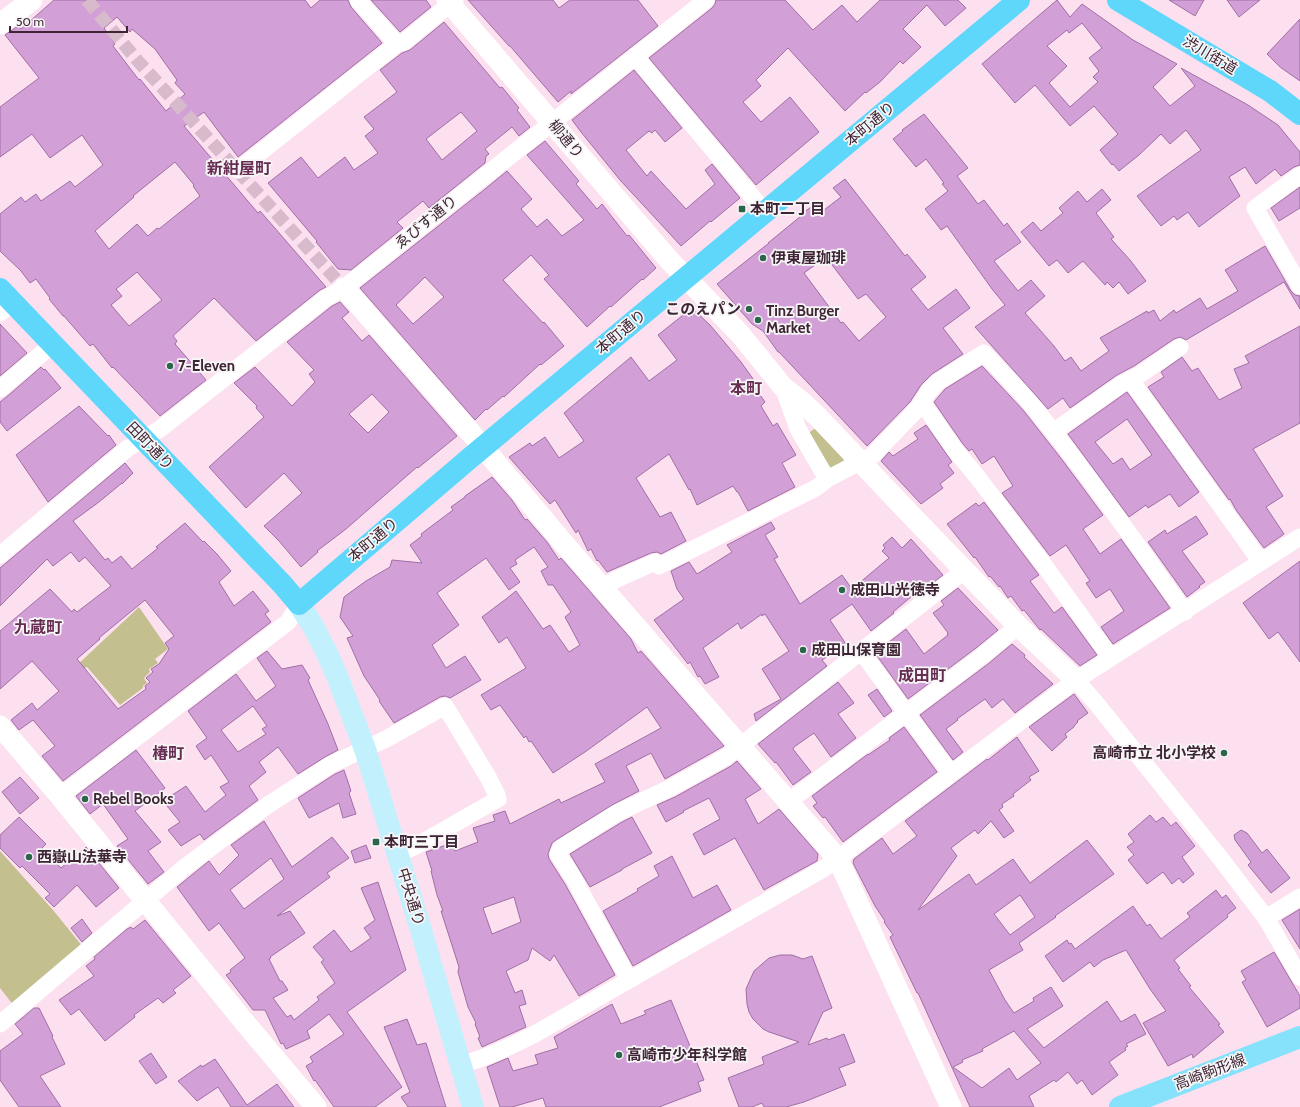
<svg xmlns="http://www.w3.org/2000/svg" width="1300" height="1107" viewBox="0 0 1300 1107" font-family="Cabin,'Noto Sans JP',sans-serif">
	<rect width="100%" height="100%" fill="#fde0f0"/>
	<path fill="#c4bf8f" d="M814 429H817L843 458 844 460C842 465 834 469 829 468L809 435 810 432Z
		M139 607 168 649 155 659 158 663 149 669 150 672 144 678 147 683 143 686V688L120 705 87 667 78 672 75 667Z
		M0 851 53 910 83 947 14 1006 0 988Z"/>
	<path fill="#d2a0d7" stroke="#9f6fa5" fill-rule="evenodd" d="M54 0H305L311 8 320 0H348L351 7 382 43 238 157 204 112 184 126 258 213 260 211 326 287 320 290 256 341 214 298 173 336 177 341 175 344 206 380 160 416 113 367 112 368 93 344 90 346 64 316H63L49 299 50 298 36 279 30 283 21 271 0 251V214L21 197 25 202 36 194 41 201 70 181 75 187 103 165 82 135 50 158 32 134 0 157V107L39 78 5 35 18 26 21 29ZM117 17 130 32 132 29 155 49 177 80 175 83 185 94 166 111 140 79 139 80 113 46 115 44 104 28ZM175 162 194 185 193 186 200 196 159 229 157 228 148 236 137 224 109 249 95 231 134 197 133 196ZM137 272 162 300 129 326 111 305 122 296 116 289Z
		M371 0H426L431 7 400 32Z
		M468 0H553L559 8 570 0H638L658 26 571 94V91L558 102 510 46H509Z
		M716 0H785L813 30 842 5 857 22 880 0H958L966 8 945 26 927 5 903 29 921 47 903 64 900 61 880 82 866 93 865 92 845 111 788 48 756 80 761 86 743 102 761 122 790 97 819 132 756 185 649 58 712 8 715 4Z
		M1057 0 1070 17 1082 4 1133 40 1177 64 1153 87 1170 106 1195 86 1181 68 1248 105 1278 125 1300 152V165L1294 167 1281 176 1275 169 1256 184 1245 167 1229 177 1240 196 1199 227 1188 212 1177 220 1174 216 1161 226 1137 196 1201 150 1186 130 1170 144 1161 134 1139 155 1119 171 1113 164 1112 165 1100 150 1118 134 1094 106 1070 126 1035 85 1015 103 982 64ZM1082 23 1102 48 1089 58 1099 71 1093 77 1098 82 1070 107 1049 83 1067 66 1047 46 1067 30 1069 33Z
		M1169 0H1204L1195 16Z
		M1227 0H1260L1239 17Z
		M1300 19V81L1280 67 1267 54Z
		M444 22 500 88 502 87 519 108 517 110 530 127 519 136 512 127 485 149 489 154 486 156 485 163 429 208 423 201 397 222 403 228 351 270 338 269 316 242 317 241 268 183 301 157 318 178 345 157 354 170 378 153 365 136 374 129 364 117 397 92 380 70 402 53 410 50ZM461 112 477 131 442 160 426 139Z
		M634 70 682 128 665 142 655 130 652 133 649 131 626 150 647 176 651 171 686 209 715 184 705 170 712 164 740 198 711 222 710 221 681 246 620 180 581 132 572 120Z
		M924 114 968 168 957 176 978 204 984 200 1004 226 1007 223 1021 242 994 261 1018 291 1031 280 1045 296 1025 313 1054 346 1065 361 1071 357 1081 371 1109 351 1100 338 1147 311 1148 313 1154 310 1160 321 1174 310 1176 313 1200 298 1207 309 1238 291 1225 270 1265 246 1291 291 1295 295 1300 296V309L1284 282 1186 340 1180 337 1174 339 1134 366 1117 375 1070 408 1063 398 1048 409 975 327 1005 305 992 289 947 226 941 230 925 209 948 191 942 184 944 183 926 159 916 167 893 139 903 131 902 130Z
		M545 141 579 181 576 184 597 209 602 204 627 236 629 235 656 268 643 280 642 279 630 290 611 307 610 306 587 327 544 279 549 275 531 255 503 280 543 323 544 322 564 346 541 365 540 364 504 397 503 396 487 410 486 409 475 420 360 288 480 193 479 194 507 171 532 199 521 209 537 227 547 219 562 236 584 220 527 155ZM425 277 444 297 413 324 396 305Z
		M845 179 905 256 907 254 926 277 911 289 928 310 956 289 970 308 943 328 963 354 932 374 921 385 910 402 867 446 779 352H778L763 331 752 324 717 284 769 243H768L801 216 800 215 814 205 820 213 841 197 833 188ZM826 257 858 299 866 294 886 317 859 341 843 322 841 323 804 273Z
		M1300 187V208L1279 221 1271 208Z
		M1102 189 1111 200 1096 213 1114 237 1111 239 1130 260 1146 281 1128 294 1119 282 1113 288 1107 282 1105 285 1083 261 1068 273 1057 260 1049 266 1021 232 1033 222 1041 231 1063 213 1059 208 1078 191 1087 202Z
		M340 302 349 312 342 318 362 341 369 335 457 436 418 468 417 467 346 529 317 551 318 552 301 567 279 541 264 526 302 493 284 473 246 508 209 467 264 417 256 408 257 406 234 383 255 367 292 406 315 382 309 374 314 370 287 342 332 306ZM372 394 389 412 368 433 349 414Z
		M692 308 710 325 741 362 756 383 753 385 765 402 761 406 773 426 777 423 796 455 782 463 795 487 748 511 738 492H737L733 486 697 505 690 489 689 490 669 454 636 478 660 517 671 512 686 541 661 554 657 552 651 553 607 572 598 560 597 561 591 549 588 551 578 530 576 533 555 500 550 504 509 457 530 443 532 446 545 437 559 458 584 441 564 413 631 357 649 381 677 360 658 335Z
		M0 324 27 353 0 376Z
		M1300 326V423L1253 449 1283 496 1266 507 1284 534 1264 548 1236 510 1230 499 1229 500 1148 387 1164 377 1161 372 1182 357 1192 371 1198 368 1219 400 1242 388 1234 369 1249 363 1245 356Z
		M982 366 1023 410 1063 461 1103 515 1083 529 1100 554 1121 539 1170 608 1113 644 1101 627 1124 611 1110 589 1096 598 1086 583 1090 581 1066 545 1050 556 1002 493 1013 486 994 456 982 464 972 449 969 451 963 444 934 402 945 389Z
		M41 367 44 370 45 369 61 388 7 431 0 422V402L10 394Z
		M1127 392 1199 492 1179 507 1170 494 1148 508 1146 505 1129 517 1068 434ZM1127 419 1152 455 1130 470 1122 458 1113 464 1095 442Z
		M79 406 108 436 109 435 116 445 48 502 16 455Z
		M926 425 952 462 948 465 954 473 940 484 943 488 921 504 881 461 889 452 893 456 918 439 914 433Z
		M125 463 133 473 122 484V483L99 502 73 521 105 560 108 558 112 563 121 556 132 569 158 548 156 547 185 523 203 542 204 541 217 554 231 571 219 582 234 606 253 591 269 611 265 614 271 622 63 781 42 756 55 746 33 720 19 730 11 720 32 703 37 710 59 691 32 661 0 689V631L50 589 72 612 74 609 77 612 111 586 85 557 79 562 71 552 53 566 47 559 0 606V568ZM145 600 174 636 165 643 169 649 159 664 151 669 153 672 146 678 150 682 145 686 146 689 118 709 77 659 100 639 99 638Z
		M492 477 512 500 525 520 527 519 547 542 559 560 561 558 631 639 638 653 641 651 724 746 665 779 651 753 626 766 639 791 612 805 556 840 552 843 548 854 549 859 565 884 615 975 579 996 554 955 550 961 532 948 528 960 506 971 515 993 522 990 526 1004 519 1006 526 1027 482 1047 478 1038 480 1037 475 1024 476 1023 468 1007 458 972 459 967 441 911H443L437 895 431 871H432L426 852 452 843 455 851 478 842 473 828 495 821 493 815 505 811 510 824 559 799 561 803 605 782 595 764 661 728 647 707 585 752 553 773 531 741 529 742 526 736 524 738 500 705 491 710 481 695 526 668 507 637 499 643 482 617 506 599 516 591 543 629 550 625 569 652 580 645 565 617 571 612 553 585H548L541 571 548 567 534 547 515 560 517 564 510 568 520 582 509 590 486 558 437 593 459 625 432 645 446 668 465 656 481 680 450 698 445 696 440 697 394 723 379 701 380 700 364 676 347 638 353 636 340 617 344 597 366 581 390 567 392 560 422 563 410 545 422 536 421 534 453 510 451 507 465 497V496ZM514 897 521 922 492 934 483 908Z
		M984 502 1039 575 1030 581 1054 613 1062 607 1097 655 1080 666 1041 629 1040 630 1024 610 1022 611 1011 596 1008 598 1000 586 999 587 990 576 989 577 975 557 974 558 947 524 976 503 979 506Z
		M1196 516 1208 534 1182 551 1205 582 1199 586 1200 587 1187 597 1148 542 1165 530 1167 534Z
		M771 522 775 529 765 535 778 557 774 559 800 604 842 575 852 589 889 558 882 551 885 548 883 545 892 537 902 548 911 539 943 575 930 585 929 584 920 592 918 591 893 612 894 613 871 631 852 604 830 620 846 644 822 660 827 666 756 721 754 714 781 699 762 669 789 651 765 614 762 616V614L741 629 738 623 703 648 719 677 705 684 700 676 698 677 690 662 688 664 654 620 684 599 677 589 671 571 689 562 697 574 732 552 727 545Z
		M1300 561V662L1278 632 1269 639 1243 603Z
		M958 588 998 630 976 648 908 699 875 653 906 629 924 654 948 635 947 634 948 633 933 613 944 605 941 601Z
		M1012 644 1025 655 1024 657 1053 684 1015 713 1003 699 992 708 985 699 957 719 958 720 946 729 963 752 953 760 920 715 988 664Z
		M267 651 282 669 302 665 310 678 308 680 328 724 338 750 325 757 298 774 278 747 259 762 266 772 249 786 258 800 204 840 200 834 181 846 168 830 180 822 163 801 186 786 205 812 226 795 220 787 229 782 211 755 205 760 196 746 207 738 188 711 236 674 256 701 276 686 257 658ZM253 706 267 726 262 729 266 734 238 752 221 730Z
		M838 682 854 703 838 714 856 738 831 757 814 733 794 747 793 749 811 772 793 785 776 762 775 763 758 744Z
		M877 689 892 711 884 717 868 695Z
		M1074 694 1088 713 1077 721 1078 722 1074 726V727L1065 734 1067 737 1052 751 1029 727Z
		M904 727 937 772 843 842 825 817 823 818 813 806 817 803 812 796 868 754V755L890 740 889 738Z
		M1017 737 1039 771 1029 777 1031 780 1013 794 1014 796 1002 804 1003 807 999 810 1014 831 1004 838 991 821 978 834 975 830 951 848 957 856 918 910 969 874 976 885 1013 859 1030 883 1087 840 1114 874 1055 916 1056 917 1019 943 1023 950 989 970 1005 1000 1014 1013 1034 1001 1033 998 1051 987 1063 1006 1027 1029 1044 1048 1107 1001 1121 1022 1135 1014 1146 1034 1126 1044 1128 1046 1125 1048 1126 1050 1109 1062 1118 1075 1092 1095 1082 1080 1077 1084 1068 1072 1056 1082 1054 1080 1029 1096 1034 1107H970L918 993H917L890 937 893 935 884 922 885 921 875 906 853 863 854 859 882 838 893 854 917 836 905 821 987 759 988 760ZM1020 895 1035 917 1010 935 994 914ZM1014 1031 1041 1063 1017 1080 1009 1068 982 1088 953 1067 963 1062 962 1060 983 1051 982 1049Z
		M136 750 165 788 135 811 161 842 148 851 164 872 148 884 117 846 128 839 103 804 90 814 76 796Z
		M737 761 761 789 745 799 758 824 779 809 818 854 817 861 764 890 735 838 704 855 693 834 720 819 709 798 683 811 684 812 666 822 657 805 675 797 731 766Z
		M344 770 351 791 349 793 356 814 343 818 339 803 309 818 298 798 335 774Z
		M20 777 39 798 20 814 2 792Z
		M1150 815 1156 822 1163 817 1171 826 1176 822 1195 846 1182 857 1194 874 1183 883 1179 878 1172 884 1163 872 1147 884 1128 860 1134 855 1127 847 1134 842 1128 834Z
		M19 817 46 844 42 848 61 868 86 847 119 888 96 907 77 885 54 907 45 898 50 894 22 866 20 868 0 848V835Z
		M632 817 652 853 622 869V870L590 887 570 854 622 822Z
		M264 821 292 867 332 837 349 858 327 873 330 877 277 916 290 911 305 933 270 957 271 958 269 959 280 981H282L288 990 273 998 287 1017 291 1015 294 1020 319 1000 317 997 335 983 321 962 324 960 313 947 334 930 351 952 371 938 364 928 375 920 361 888 378 882 406 970 347 1012 402 1087 375 1107H334L315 1080 314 1081 306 1066 313 1062 310 1057 344 1034 329 1014 307 1031 310 1038 286 1049 283 1043 281 1044 265 1010H253L226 975 231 972 230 970 245 958 219 923 209 931 177 887 209 861 219 875 239 855 231 845ZM271 858 284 879 244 909 230 890Z
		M1241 830 1247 833 1262 853 1267 849 1290 878 1271 893 1248 865 1251 862 1235 840 1234 835Z
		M366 845 371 858 355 863 351 851Z
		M672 856 693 898 717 885 731 910 633 966 603 911 638 891 637 889 659 876 654 866Z
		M1216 890 1222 898 1226 895 1236 908 1227 915 1228 917 1174 960 1180 968 1178 969 1191 986 1189 987 1220 1024 1218 1025 1224 1032 1193 1058 1192 1054 1168 1066 1143 1023 1166 1011 1150 989 1126 950 1103 960 1094 967 1090 962 1063 982 1045 956 1067 940 1069 944 1071 943 1075 949 1133 906 1147 926 1150 924 1161 939 1190 917 1187 913Z
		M1300 909V949L1282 920Z
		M82 919 92 933 82 942 71 928Z
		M145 920 191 976 173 990 176 993 163 1003 158 998 134 1015 135 1017 105 1041 79 1009 71 1015 59 1000 94 976 86 966 95 959 94 957 127 929 131 927 133 929Z
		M1274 952 1300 996V1008L1267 1027 1242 982 1246 980 1241 971Z
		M780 955H792L803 959 812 956 832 1008 823 1012 808 1045 827 1038 828 1040 844 1034 855 1062 839 1068 846 1085 804 1102 786 1107H764L762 1103 752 1107H739L728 1078 764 1064 762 1057 799 1042 769 1032 763 1029 753 1019 749 1012 747 1004 746 989 754 971 769 958Z
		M671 1000 704 1080 698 1082 701 1091 659 1107H546L543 1098 512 1107H500L487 1067 508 1058 513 1071 538 1064 535 1055 558 1048 554 1037 612 1004 621 1024 646 1014 644 1011Z
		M34 1008H39L53 1036 52 1037 65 1064 40 1076 61 1107H19L0 1080V1051L23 1034 15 1024Z
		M407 1019 417 1045 426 1043 446 1107H408L401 1097 410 1092 384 1027Z
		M151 1053 167 1077 156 1084 139 1061Z
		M215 1059 247 1105 277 1084 294 1107H231L218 1087 197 1101 178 1081 201 1065 202 1067Z"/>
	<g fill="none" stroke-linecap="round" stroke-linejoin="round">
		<path stroke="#d7bacb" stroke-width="13" stroke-dasharray="13 6" stroke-linecap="butt" d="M87 0 137 60 344 288"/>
		<path stroke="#fff" stroke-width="17" d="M358 0 397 44
			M635 56 765 212
			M238 170 370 65 397 44 404 42 455 0
			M1300 175 1255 208 1300 286
			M0 313 13 302
			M1130 379 1261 562
			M783 387 798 429 827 479
			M0 389 53 344
			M922 402 955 450 979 479 1044 565 1111 658
			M1053 432 1123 383 1139 375 1180 347
			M0 555 128 448 160 429 326 298 344 288 706 0
			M603 587 617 579 655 562 659 566 814 489 820 485 827 479 873 455 918 408 929 391 939 381 984 353C999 370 1016 386 1031 404 1086 471 1135 542 1185 612
			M861 651 951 774
			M1076 680 1096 703 1221 859 1266 918 1300 977
			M60 796 288 622 290 619 299 604
			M788 802 982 656 1018 626
			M1266 918 1300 897
			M629 980 574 879 558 854 561 848 617 813 670 788 726 757 965 570
			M0 1024 185 867 268 805 330 765 386 739 445 706 488 777 497 795 498 799 416 846 398 854
			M460 1065C486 1058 510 1047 533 1035L823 869 844 854 1076 680 1300 537"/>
		<path stroke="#fff" stroke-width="21" d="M447 0 670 261 740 334 783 387 801 401 818 417 910 514 1018 626 1076 680
			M0 24 32 0
			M344 288 471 433 566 546 838 859 951 1107
			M0 726 60 796 246 1024 316 1107"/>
		<path stroke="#c3f0fd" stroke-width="22" d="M299 604 313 626 326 651 337 676 365 749 421 930 473 1107"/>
		<path stroke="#86e1fb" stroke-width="22" d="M1120 1107 1300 1037"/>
		<path stroke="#5ed7fa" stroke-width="22" d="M1118 0 1270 91 1300 114
			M0 289 283 585 299 604 470 458 1019 0"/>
	</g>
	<g fill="#2c644c" stroke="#f6f6f6" stroke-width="1.5">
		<rect x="738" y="205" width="8" height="8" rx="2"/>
		<circle cx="763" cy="258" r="4"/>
		<circle cx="749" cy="309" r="4"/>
		<circle cx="758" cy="320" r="4"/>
		<circle cx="170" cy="366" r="4"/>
		<circle cx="842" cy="590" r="4"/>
		<circle cx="803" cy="650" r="4"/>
		<circle cx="1224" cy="753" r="4"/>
		<circle cx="85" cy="799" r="4"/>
		<rect x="372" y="838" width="8" height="8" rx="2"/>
		<circle cx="29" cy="857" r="4"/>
		<circle cx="619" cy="1055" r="4"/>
	</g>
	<g text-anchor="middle" stroke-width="3.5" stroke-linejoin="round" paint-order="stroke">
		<g font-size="15" fill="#3f2435" stroke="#f6f6f6">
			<text transform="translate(1210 55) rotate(31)" y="5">渋川街道</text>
			<text transform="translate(870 124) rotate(-40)" y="5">本町通り</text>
			<text transform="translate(566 139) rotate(50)" y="5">柳通り</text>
			<text transform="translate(426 222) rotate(-39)" y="5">ゑびす通り</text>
			<text transform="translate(621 332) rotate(-40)" y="5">本町通り</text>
			<text transform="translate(150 446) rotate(46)" y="5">田町通り</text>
			<text transform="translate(373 540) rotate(-40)" y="5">本町通り</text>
			<text transform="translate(411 897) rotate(73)" y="5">中央通り</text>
			<text transform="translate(1210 1072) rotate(-21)" y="5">高崎駒形線</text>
		</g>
		<g font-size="15" font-weight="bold" fill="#3f2435" stroke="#f6f6f6" text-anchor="start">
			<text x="750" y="214">本町二丁目</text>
			<text x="771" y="263">伊東屋珈琲</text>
			<text x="741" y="314" text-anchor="end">このえパン</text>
			<text x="766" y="316">Tinz Burger<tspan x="766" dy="17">Market</tspan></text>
			<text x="178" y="371">7-Eleven</text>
			<text x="850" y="595">成田山光徳寺</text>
			<text x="811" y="655">成田山保育園</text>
			<text x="1216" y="758" text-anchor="end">高崎市立 北小学校</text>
			<text x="93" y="804">Rebel Books</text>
			<text x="384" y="847">本町三丁目</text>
			<text x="37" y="862">西嶽山法華寺</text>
			<text x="627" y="1060">高崎市少年科学館</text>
		</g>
		<g font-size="16" font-weight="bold" fill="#662c52" stroke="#f6f6f6">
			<text x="239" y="174">新紺屋町</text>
			<text x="746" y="394">本町</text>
			<text x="38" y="633">九蔵町</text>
			<text x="922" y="681">成田町</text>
			<text x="168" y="759">椿町</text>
		</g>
	</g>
	<path d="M10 26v6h117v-6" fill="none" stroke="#3f2435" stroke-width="2"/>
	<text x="16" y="26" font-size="12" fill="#3f2435" stroke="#f6f6f6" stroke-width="3" paint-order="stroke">50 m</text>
</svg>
